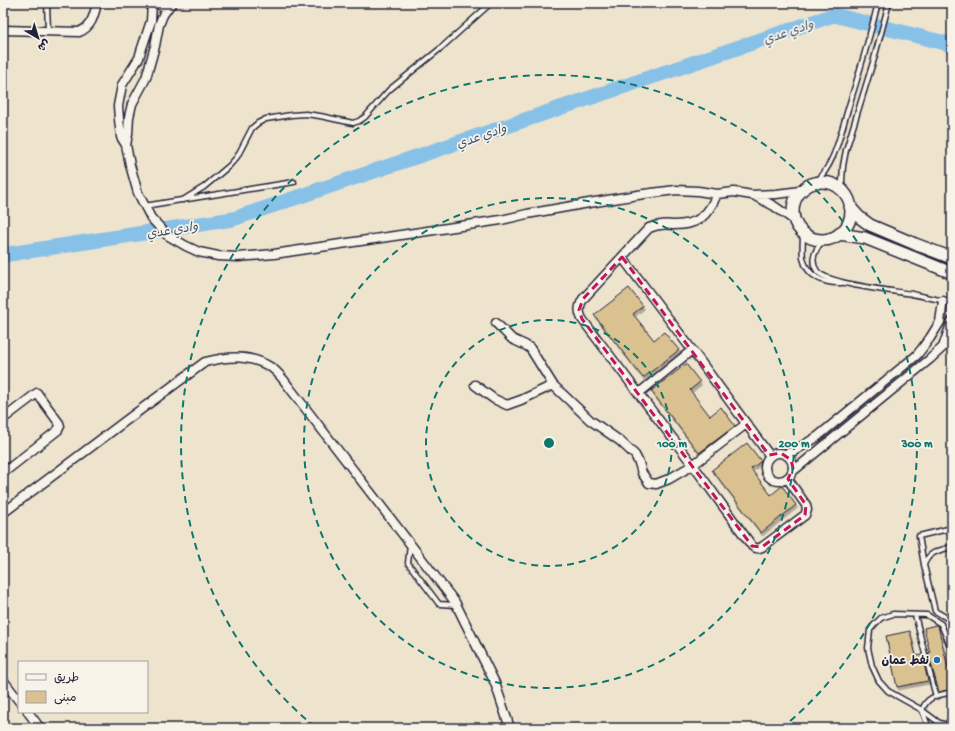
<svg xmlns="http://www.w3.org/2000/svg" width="955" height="731" viewBox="0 0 955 731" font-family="'Gochi Hand','Playpen Sans Arabic',sans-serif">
	<defs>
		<filter id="shadow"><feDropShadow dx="1.5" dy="3" stdDeviation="0" flood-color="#0004"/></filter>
	</defs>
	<rect width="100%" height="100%" fill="#eee4ce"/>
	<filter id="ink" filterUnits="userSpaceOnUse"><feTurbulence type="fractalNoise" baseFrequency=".025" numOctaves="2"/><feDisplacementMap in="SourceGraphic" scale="8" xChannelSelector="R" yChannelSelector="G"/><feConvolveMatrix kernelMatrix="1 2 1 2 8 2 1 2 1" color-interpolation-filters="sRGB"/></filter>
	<g filter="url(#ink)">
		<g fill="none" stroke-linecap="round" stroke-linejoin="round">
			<path stroke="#88c1e7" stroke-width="15" d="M3 255 233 219 834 15 949 44 952 47"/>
		</g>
		<path fill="#dac190" stroke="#22223b" filter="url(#shadow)" d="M629 288 643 306 633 314 654 340 664 332 679 350 643 378 594 315Z
			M686 364 700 382 690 390 710 416 721 407 735 426 699 453 651 391Z
			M747 443 761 461 751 469 771 495 782 486 796 505 761 533 712 470Z
			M936 625 938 626 952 685V689L939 692 928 653H930L924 628Z
			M910 631 916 656 922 655 928 681 897 687 886 636Z"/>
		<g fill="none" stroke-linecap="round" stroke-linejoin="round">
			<defs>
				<path id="lane" d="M47 3 48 31
					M814 184C835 165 840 135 848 109 859 74 869 39 878 3
					M844 193 842 181 843 166 846 150 874 59 889 3
					M183 200 204 187 229 166 237 157 252 128 258 123 266 119 291 115 306 114 320 116 353 123 359 121 365 117 389 90 441 48 491 3
					M144 206 294 182
					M803 233C803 241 802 250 803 258 807 277 825 284 842 283
					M823 240C816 249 809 260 817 271 826 284 894 291 912 294 926 297 939 300 952 302
					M952 528 919 536 924 565 935 611 952 621
					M410 545 408 563 439 604 456 605
					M924 565C928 552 940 550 952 547
					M915 615 936 697
					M952 651 941 624 927 615 893 614 881 618 875 624 870 630 868 648 872 666 879 681 888 691 922 710 938 722 946 725 952 724
					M928 728 927 723 922 710C928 695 938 696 952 692
					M943 728 952 718"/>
				<path id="street" d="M152 3 151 21 141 51 139 58 122 85 118 106 119 119 121 137 126 145 130 165 138 193 151 218 167 235 186 246 199 252 218 256 238 257 274 254 501 220 527 214 589 203 644 194 676 190 698 191 717 194 734 192 752 195 776 194 801 191
					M156 3C161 7 167 7 172 4
					M3 30 79 32C92 27 94 15 97 3
					M126 145 128 134 129 117 132 104 146 78 155 46 159 25 163 15 170 5
					M717 194C708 216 698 225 674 225 670 225 665 224 661 225 657 225 652 227 649 228L583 299C579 306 578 311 582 319L693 465 752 546C756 549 758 549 762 547L805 515 807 510 806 505 787 478
					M753 195 774 206 794 220
					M622 257 692 350 770 456
					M496 323 512 339 525 345 530 348 553 385 590 420 620 441 635 455 639 463 642 473 649 483 656 484 669 479 693 465 746 424
					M475 385 494 399 507 405 521 400 553 385
					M639 393 692 350
					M3 419 37 393 59 423 60 426 58 430 3 473
					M765 467a14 14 0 1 1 28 0a14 14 0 1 1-28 0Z
					M785 454 794 451 817 437 917 355 930 338 940 322 943 301
					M792 472 930 359 943 347 952 321
					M3 513 128 419 205 362C228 356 251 354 272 368 279 373 284 380 289 387L455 602 495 683 510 728
					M3 680 19 701
					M28 712 40 728"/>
				<path id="secondary" d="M793 211a29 29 0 1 1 58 0a29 29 0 1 1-58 0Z
					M850 207 859 217 870 225 915 244 952 258
					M839 234 865 238 952 273"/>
			</defs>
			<use href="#lane" stroke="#22223b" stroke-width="7"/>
			<use href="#street" stroke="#22223b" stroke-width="11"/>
			<use href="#secondary" stroke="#22223b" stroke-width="14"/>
			<use href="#lane" stroke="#f7f3e8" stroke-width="4"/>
			<use href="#street" stroke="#f7f3e8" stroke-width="8"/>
			<use href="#secondary" stroke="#f7f3e8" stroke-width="11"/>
		</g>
	</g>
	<path fill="none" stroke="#c2185b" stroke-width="3" stroke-dasharray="8 5" stroke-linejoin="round" d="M622 257 769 455 781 453 791 460 793 468 788 479 806 505 805 515 762 547 752 546 582 319 579 310 583 299Z"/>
	<g fill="none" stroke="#0f766e" stroke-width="2" stroke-dasharray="7 5">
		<circle cx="549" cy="443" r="123"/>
		<circle cx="549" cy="443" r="245"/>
		<path d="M315 727A368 368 0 1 1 783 727"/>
	</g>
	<circle fill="#1f6fb2" stroke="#f7f3e8" stroke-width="1.5" cx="937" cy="660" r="4"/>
	<g text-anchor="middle" stroke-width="3.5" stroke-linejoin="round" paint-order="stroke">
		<g font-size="12" font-weight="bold" fill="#22223b" stroke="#f7f3e8" text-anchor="end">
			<text x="929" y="664">نفط عمان</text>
		</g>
		<g font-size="13" font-style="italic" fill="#41526f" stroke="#f7f3e8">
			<text transform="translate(788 31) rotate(-19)" y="5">وادي عدي</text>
			<text transform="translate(481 135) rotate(-19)" y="5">وادي عدي</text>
			<text transform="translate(172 229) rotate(-9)" y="5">وادي عدي</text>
		</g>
	</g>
	<circle cx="549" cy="443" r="6" fill="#0f766e" stroke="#f7f3e8" stroke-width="2"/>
	<g font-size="12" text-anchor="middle" font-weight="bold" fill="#0f766e" stroke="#f7f3e8" stroke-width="3.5" stroke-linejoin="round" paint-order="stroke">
		<text x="672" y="447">100 m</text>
		<text x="794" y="447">200 m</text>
		<text x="917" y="447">300 m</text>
	</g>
	<rect width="955" height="731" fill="none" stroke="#f7f3e8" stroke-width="16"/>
	<rect x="8" y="8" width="939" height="715" fill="none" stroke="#22223b" stroke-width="1.5" filter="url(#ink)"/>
	<rect x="18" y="661" width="130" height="52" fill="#f7f3e8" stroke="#a29fa3"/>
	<rect x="26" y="674" width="20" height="6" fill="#f7f3e8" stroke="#a29fa3"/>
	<text x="54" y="681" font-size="12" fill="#22223b">طريق</text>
	<rect x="26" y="691" width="20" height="12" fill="#dac190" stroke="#a29fa3"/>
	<text x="54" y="701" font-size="12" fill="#22223b">مبنى</text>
	<g transform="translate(38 38) rotate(142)" stroke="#f7f3e8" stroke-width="3" paint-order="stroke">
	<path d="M0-3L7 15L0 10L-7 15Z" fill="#22223b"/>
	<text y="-6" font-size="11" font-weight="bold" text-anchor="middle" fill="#22223b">ش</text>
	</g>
</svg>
